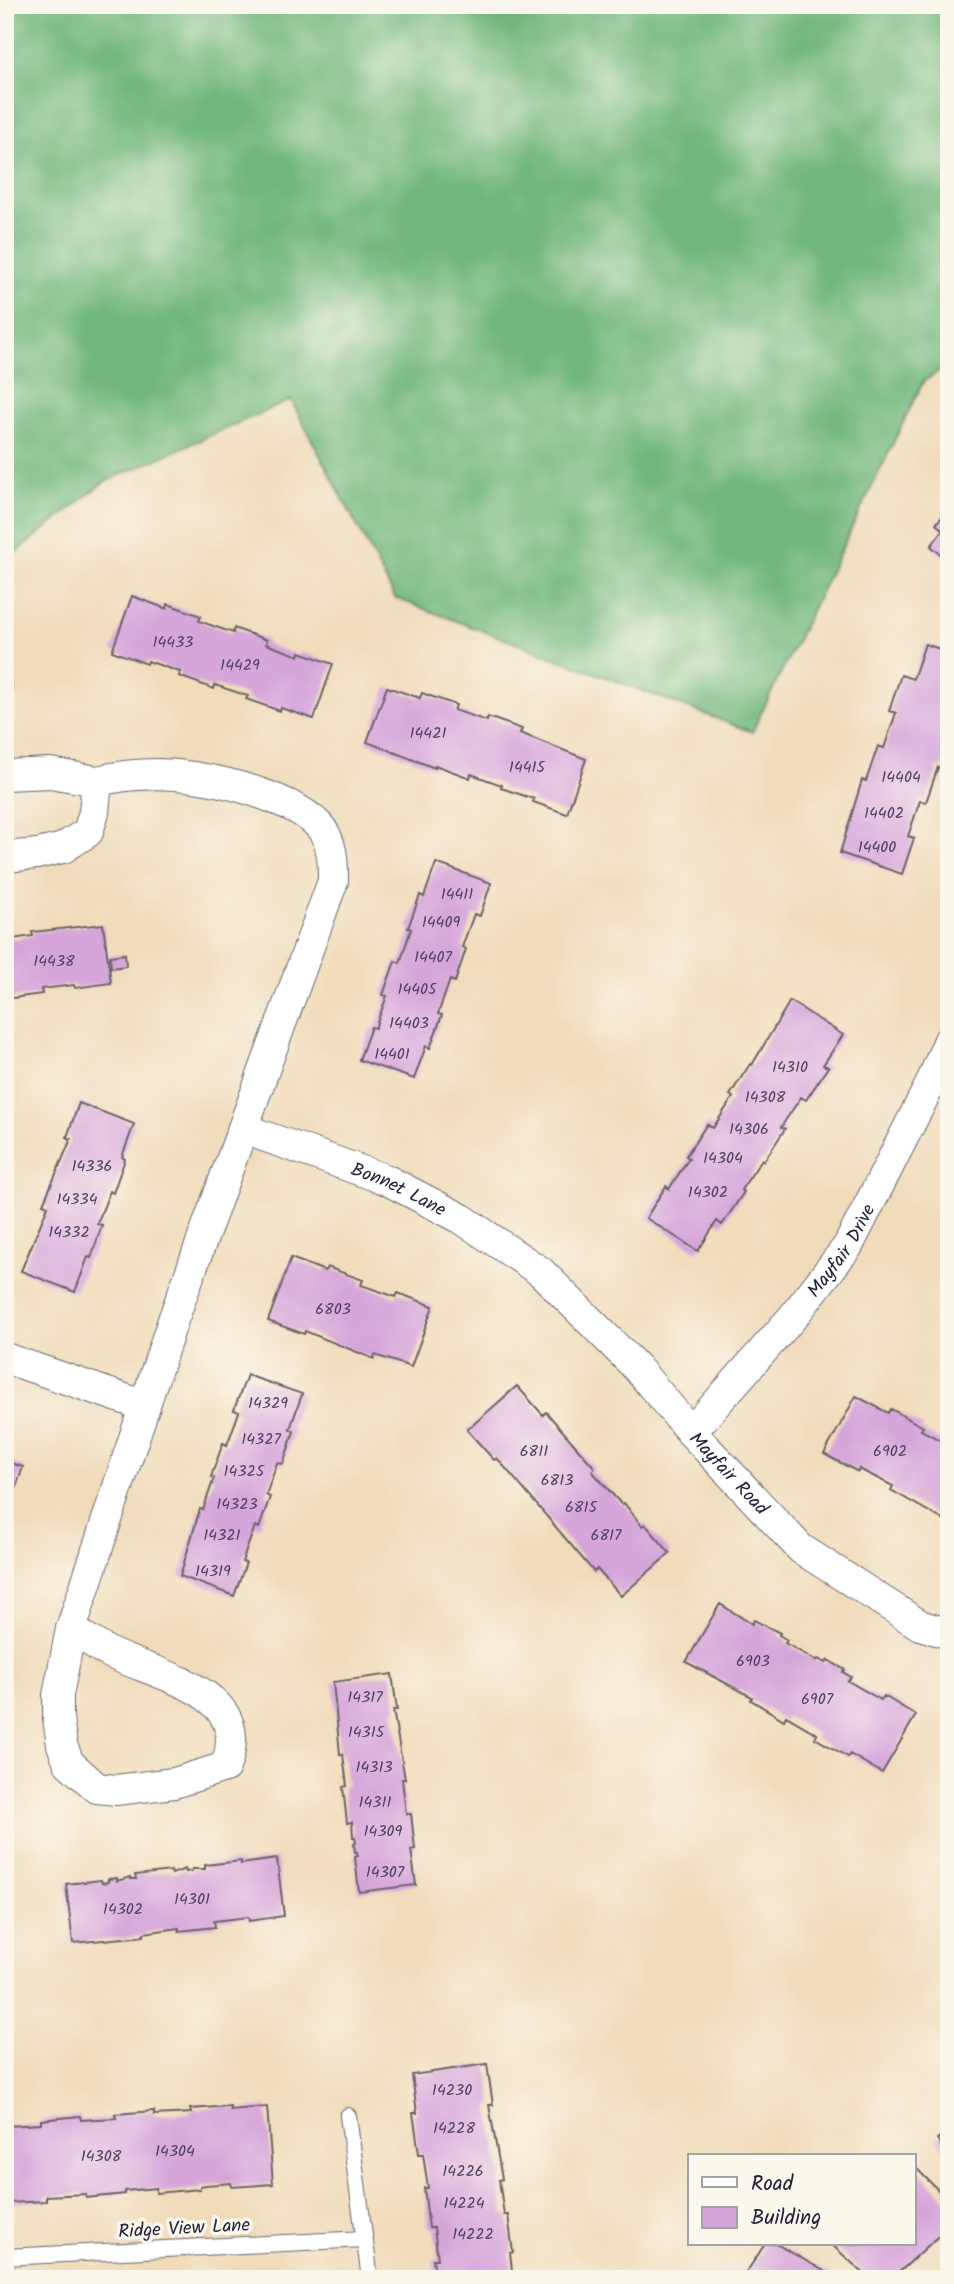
<svg xmlns="http://www.w3.org/2000/svg" width="954" height="2284" viewBox="0 0 954 2284" font-family="Kalam,sans-serif">
	<rect width="100%" height="100%" fill="#fbf7ec"/>
	<filter id="ink" filterUnits="userSpaceOnUse"><feTurbulence type="fractalNoise" baseFrequency=".0143" numOctaves="2"/><feDisplacementMap in="SourceGraphic" scale="14" xChannelSelector="R" yChannelSelector="G"/><feConvolveMatrix kernelMatrix="1 2 1 2 8 2 1 2 1" color-interpolation-filters="sRGB"/></filter>
	<filter id="wash" filterUnits="userSpaceOnUse"><feTurbulence type="fractalNoise" baseFrequency=".00686" numOctaves="4" result="noise"/><feDisplacementMap in="SourceGraphic" scale="28" xChannelSelector="R" yChannelSelector="G"/><feGaussianBlur stdDeviation="1.57" result="paint"/><feColorMatrix in="noise" values="0 0 0 0 0 0 0 0 0 0 0 0 0 0 0 0 0 1.4 0 .05"/><feComposite in="paint" operator="in"/></filter>
	<g filter="url(#wash)">
		<rect width="100%" height="100%" fill="#f0dcbb"/>
		<path fill="#71b77c" stroke="#4a6c5c" stroke-width="2" d="M5 5H949V364L923 382 752 732 395 598 291 400 104 482 5 561Z"/>
		<g id="blocks">
			<path fill="#d6a6da" d="M949 509V561L931 546 943 530 936 524Z
				M132 596 167 609 168 604 201 616 199 621 233 633 234 628 267 640 266 644 299 656 300 652 333 664 314 719 281 708 280 711 246 699 248 696 215 685 214 689 179 676 180 672 171 669 148 661 147 664 112 651Z
				M925 644 949 652V751L942 769 938 767 926 802 920 801 908 836 914 838 902 874 840 853 862 780 866 781 878 746 884 748 896 713 889 711 901 675 913 679Z
				M5 658 12 689 5 690Z
				M387 687 420 698 422 693 456 705 454 710 487 721 488 717 522 729 520 733 586 759 567 814 533 802 534 799 501 788 502 785 471 774 470 778 435 765V768L367 742Z
				M436 863 491 883 480 916 474 914 462 947 466 949 455 982 450 980 438 1014 442 1015 430 1048 426 1046 414 1079 359 1060 371 1027 375 1028 387 996 383 995 395 961 400 963 411 929 408 928 420 895 424 897Z
				M103 924 111 983 75 988 74 985 41 989 42 994 5 999V940L33 936 32 932Z
				M125 954 126 966 111 968 110 956Z
				M790 1001 843 1035 823 1065 828 1067 806 1100 801 1097 781 1127 785 1129 764 1161 762 1159 758 1165 741 1190 744 1192 722 1225 717 1221 698 1251 646 1218 666 1186 669 1189 689 1158 686 1156 707 1124 713 1128 733 1097 730 1095 750 1064 752 1065Z
				M79 1103 134 1124 122 1157 125 1159 113 1193 110 1191 97 1224 102 1225 91 1258 88 1257 75 1292 21 1271 48 1206 43 1204 71 1139 67 1137Z
				M291 1258 325 1271 327 1267 363 1280 361 1285 396 1297 398 1293 433 1306 411 1367 375 1355 374 1359 305 1331 304 1334 268 1321Z
				M247 1375 302 1394 290 1429 294 1431 283 1464 277 1463 266 1495 270 1497 259 1528 255 1526 242 1562 246 1563 234 1596 180 1576 200 1509 203 1510 214 1478 211 1477 223 1443 227 1445 239 1412 234 1410Z
				M517 1386 543 1415 546 1412 595 1468 592 1471 622 1505 624 1503 642 1526 645 1524 670 1553 621 1596 597 1569 594 1572 497 1458 494 1460 467 1430Z
				M856 1396 888 1413 891 1409 923 1427 921 1430 949 1445V1523L891 1490 893 1486 859 1469 858 1472 824 1454Z
				M5 1461 23 1467 6 1517H5Z
				M720 1604 752 1624 754 1620 780 1633 779 1635 787 1640 785 1643 817 1661 818 1659 826 1663 828 1660 845 1670 843 1672 851 1677 848 1681 881 1700 884 1696 916 1715 882 1773 850 1754 848 1757 815 1738 817 1734 786 1716 784 1720 751 1700 752 1697 686 1662Z
				M392 1674 397 1710H393L405 1779H402L406 1814H411L415 1849 411 1850 416 1885 359 1892 355 1857 358 1856 357 1852H355L354 1844 356 1843 355 1837H353L352 1822 347 1823 343 1787 347 1786 343 1754H340L333 1682Z
				M277 1859 284 1916 249 1921 248 1917 214 1921 215 1927 179 1931V1928L144 1933V1936L73 1943 66 1884 101 1880 102 1883 108 1882V1879L117 1878V1881L131 1877V1879H136L135 1875 171 1871 172 1874 185 1869 186 1872 192 1871V1869H205V1865L241 1861V1864Z
				M487 2064 493 2105H489L502 2179 499 2180 504 2215H508L513 2252 510 2253 513 2279H436L433 2259H438L434 2228H429L424 2188H428L423 2154H419L413 2113H417L412 2075Z
				M230 2106V2110L267 2107 273 2184 232 2187 231 2183 206 2185 200 2186V2189L156 2193V2188L125 2191V2194L86 2198V2194L46 2196V2201L8 2203 5 2126 41 2124V2120L80 2116 81 2120 116 2118 115 2114 154 2111V2115L191 2113 190 2109Z
				M949 2131V2157L937 2139Z
				M914 2166 949 2201V2226L892 2279H870L831 2244H914Z
				M765 2244H776L833 2276 831 2279H742Z"/>
		</g>
	</g>
	<g filter="url(#ink)">
		<use href="#blocks" fill-opacity="0" stroke="#6a6368" stroke-width="2"/>
		<g fill="none" stroke-linecap="round" stroke-linejoin="round">
			<defs>
				<path id="lane" d="M348 2116 370 2279
					M5 2257 364 2239"/>
				<g id="street">
					<path d="M5 775 50 773 97 781 94 812 88 832 63 848 37 854 5 857"/>
					<path id="s1" d="M244 1129 387 1180 462 1219 541 1272 636 1367 691 1432 801 1549 920 1625 949 1634"/>
					<path d="M5 1358 145 1406"/>
					<path id="s2" d="M691 1432 792 1318 848 1246 930 1085 949 1040"/>
					<path d="M71 1629 173 1320 333 881C333 864 333 849 325 834 308 802 228 782 194 777 162 772 128 774 97 781"/>
					<path d="M71 1629C84 1637 96 1645 108 1652 158 1677 256 1690 225 1767L174 1783 116 1790 97 1788 69 1763 62 1745 58 1718V1695Z"/>
				</g>
			</defs>
			<use href="#lane" stroke="#6a6368" stroke-width="18"/>
			<use href="#street" stroke="#6a6368" stroke-width="32"/>
			<use href="#lane" stroke="#fff" stroke-width="16"/>
			<use href="#street" stroke="#fff" stroke-width="30"/>
		</g>
	</g>
	<g text-anchor="middle" stroke-width="7" stroke-linejoin="round" paint-order="stroke">
		<g font-size="16" fill="#4f4363">
			<text x="173" y="647">14433</text>
			<text x="240" y="670">14429</text>
			<text x="428" y="738">14421</text>
			<text x="527" y="772">14415</text>
			<text x="901" y="782">14404</text>
			<text x="884" y="818">14402</text>
			<text x="877" y="852">14400</text>
			<text x="457" y="899">14411</text>
			<text x="441" y="927">14409</text>
			<text x="433" y="962">14407</text>
			<text x="54" y="966">14438</text>
			<text x="417" y="994">14405</text>
			<text x="409" y="1028">14403</text>
			<text x="392" y="1059">14401</text>
			<text x="790" y="1072">14310</text>
			<text x="765" y="1102">14308</text>
			<text x="749" y="1134">14306</text>
			<text x="723" y="1163">14304</text>
			<text x="92" y="1171">14336</text>
			<text x="708" y="1197">14302</text>
			<text x="77" y="1204">14334</text>
			<text x="69" y="1237">14332</text>
			<text x="333" y="1314">6803</text>
			<text x="268" y="1408">14329</text>
			<text x="261" y="1444">14327</text>
			<text x="534" y="1456">6811</text>
			<text x="890" y="1456">6902</text>
			<text x="244" y="1476">14325</text>
			<text x="557" y="1485">6813</text>
			<text x="237" y="1509">14323</text>
			<text x="581" y="1512">6815</text>
			<text x="222" y="1540">14321</text>
			<text x="606" y="1540">6817</text>
			<text x="213" y="1576">14319</text>
			<text x="753" y="1666">6903</text>
			<text x="365" y="1702">14317</text>
			<text x="817" y="1704">6907</text>
			<text x="366" y="1737">14315</text>
			<text x="374" y="1772">14313</text>
			<text x="375" y="1807">14311</text>
			<text x="383" y="1836">14309</text>
			<text x="385" y="1877">14307</text>
			<text x="192" y="1904">14301</text>
			<text x="123" y="1914">14302</text>
			<text x="452" y="2095">14230</text>
			<text x="454" y="2133">14228</text>
			<text x="175" y="2156">14304</text>
			<text x="101" y="2161">14308</text>
			<text x="463" y="2176">14226</text>
			<text x="464" y="2208">14224</text>
			<text x="473" y="2239">14222</text>
		</g>
		<g font-size="19" fill="#22223b" stroke="#fbf7ec">
			<text dy="7" stroke="none"><textPath href="#s1" startOffset="166">Bonnet Lane</textPath></text>
			<text dy="7" stroke="none"><textPath href="#s2" startOffset="236">Mayfair Drive</textPath></text>
			<text dy="7" stroke="none"><textPath href="#s1" startOffset="607">Mayfair Road</textPath></text>
			<text transform="translate(184 2227) rotate(-3)" y="7">Ridge View Lane</text>
		</g>
	</g>
	<rect width="954" height="2284" fill="none" stroke="#fbf7ec" stroke-width="28"/>
	<rect x="688" y="2154" width="228" height="91" fill="#fbf7ec" stroke="#a4a2a5" stroke-width="2"/>
	<rect x="702" y="2177" width="35" height="10" fill="#ffffff" stroke="#a4a2a5" stroke-width="2"/>
	<text x="751" y="2190" font-size="21" fill="#22223b">Road</text>
	<rect x="702" y="2207" width="35" height="21" fill="#d6a6da" stroke="#a4a2a5" stroke-width="2"/>
	<text x="751" y="2224" font-size="21" fill="#22223b">Building</text>
</svg>
